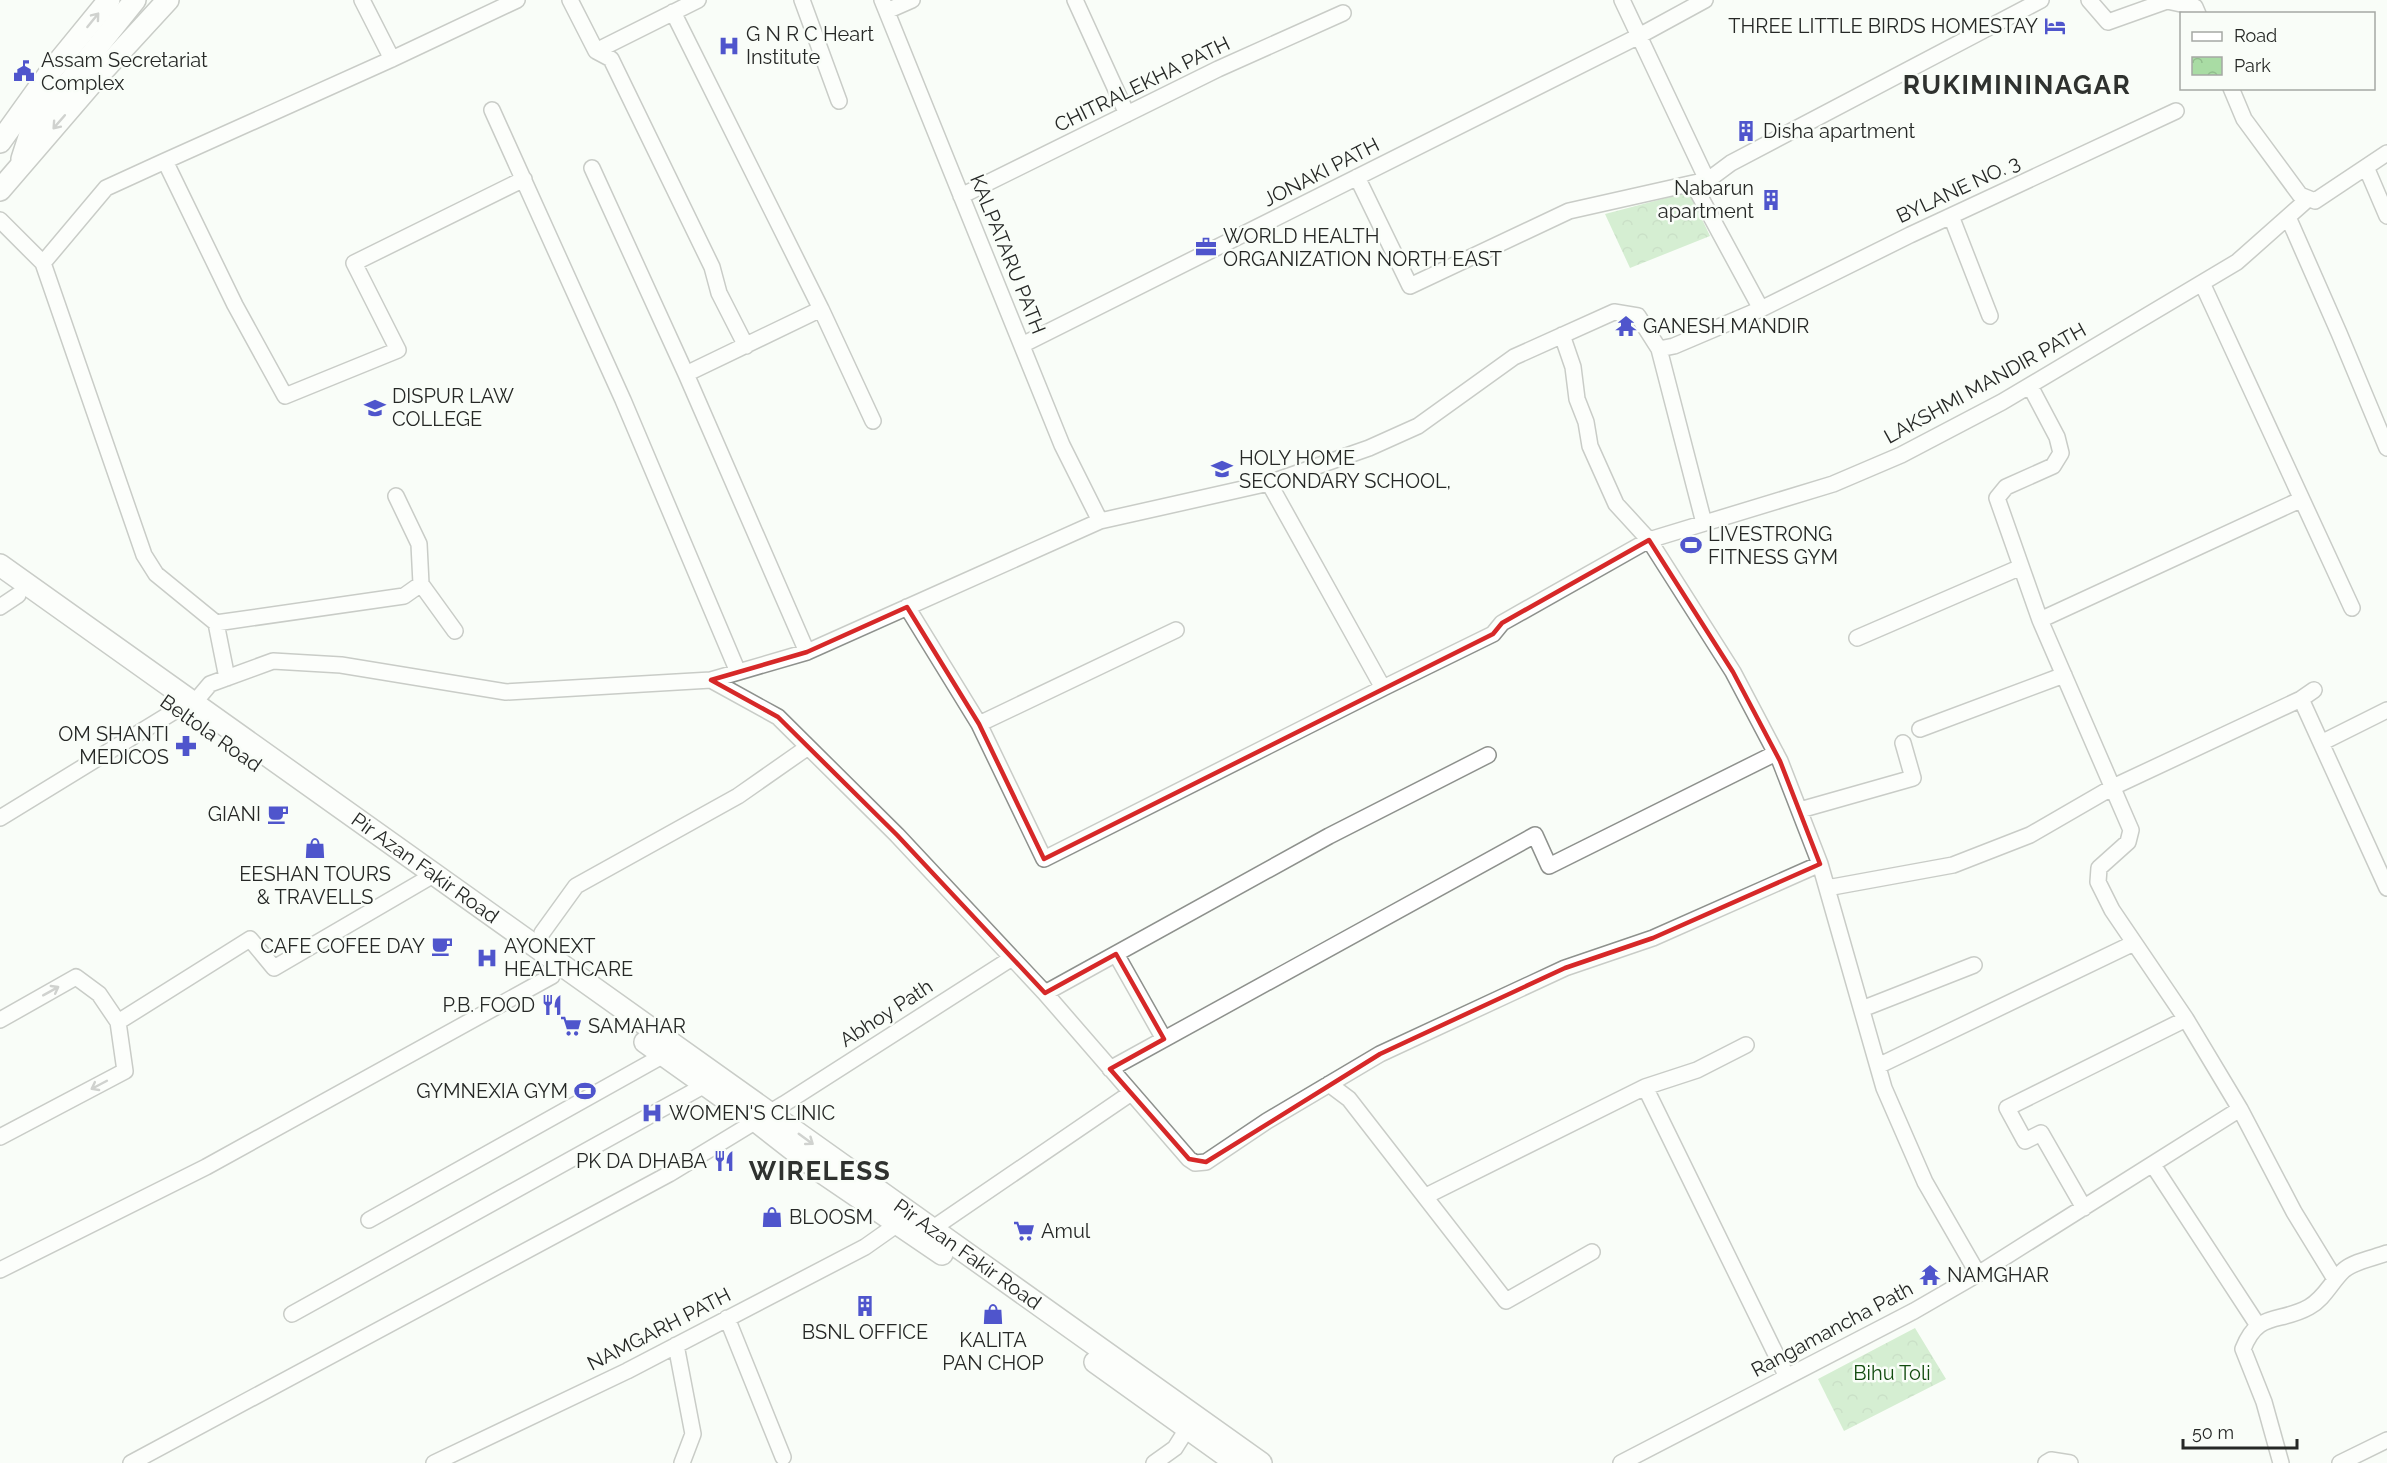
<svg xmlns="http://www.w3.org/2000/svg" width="2387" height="1463" viewBox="0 0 2387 1463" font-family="Raleway,sans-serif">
	<defs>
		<pattern id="park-crowns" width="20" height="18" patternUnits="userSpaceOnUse" patternTransform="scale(1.5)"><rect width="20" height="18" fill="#a9dca4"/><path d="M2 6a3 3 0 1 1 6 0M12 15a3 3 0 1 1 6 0" fill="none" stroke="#91bd8d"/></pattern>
	</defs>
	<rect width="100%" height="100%" fill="#f9fdf8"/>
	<path fill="url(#park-crowns)" d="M1689 192 1710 236 1630 268 1605 214Z
		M1915 1328 1946 1379 1844 1431 1818 1379Z"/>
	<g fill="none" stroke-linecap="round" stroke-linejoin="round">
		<defs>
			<path id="street" d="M362 0 392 59
				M570 0 596 51 611 59 712 267 719 293 746 346
				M802 0 839 101
				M882 0 1062 445 1100 521
				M1075 0 1127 114
				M2089 0 2108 22 2167 1 2195 7 2198 14
				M887 11 912 0
				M673 12 821 309 873 421
				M596 51 698 0
				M2231 88 2244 119 2300 195 2315 201 2387 153
				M492 110 623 400 738 672
				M165 161 392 59 517 0
				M2366 167 2387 216
				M592 168 686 374 807 652
				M1357 177 1410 286 1569 211 1707 180 1622 0
				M961 196 1218 69 1343 13
				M1951 216 1990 316
				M2288 217 2339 333 2387 448
				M0 220 43 263 106 188 165 161 235 305 285 396 398 350 354 263 524 179
				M43 263 144 555 156 574 216 623 227 678
				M2202 283 2352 608
				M1761 309 1910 235 2176 111
				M1562 335 1573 367 1577 399 1586 422 1590 446 1616 504 1649 540 1733 672 1780 761 1820 864 1884 1088 1925 1182 1978 1274
				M1022 345 1639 36 1705 0
				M1659 349 1704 523
				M686 374 821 309
				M2030 386 2057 437 2061 453 2053 466 2006 487 1997 498 2040 620 2131 830 2128 842 2099 868 2098 882 2112 910 2186 1019 2240 1109 2294 1212 2335 1279
				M421 584 455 631
				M0 607 18 595
				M907 607 979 724 1044 859 1383 688 1269 483
				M2040 620 2300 500
				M216 623 404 596 421 584 419 544 396 496
				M1857 638 2021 567
				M711 680 778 717 897 835 1045 993 1189 1159 1195 1163 1206 1162 1267 1121 1380 1054 1565 968 1653 938 1820 864
				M1383 688 1493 634 1502 623 1649 540 1833 484 1901 455 2002 402 2237 262 2308 199
				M2301 699 2387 888
				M194 703 210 684 273 661 341 665 506 692 711 680 807 652 1100 521 1269 483 1369 448 1418 426 1514 357 1614 312 1638 316 1659 349 1674 346 1761 309 1696 189 1731 163 2041 0
				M979 724 1176 630
				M1920 729 2064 675
				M2321 743 2387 710
				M1800 810 1913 778 1903 743
				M0 818 178 709
				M1827 888 1953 865 2030 835 2113 787 2301 699 2314 690
				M542 933 576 886 738 796 808 747
				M1116 954 1164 1039
				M1045 993 1329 836 1488 755
				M1862 1009 1974 965
				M0 1020 76 977 99 994 118 1022 125 1071 0 1137
				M118 1022 250 939 274 968 435 874
				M1878 1066 2134 943
				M1110 1069 1535 835 1549 866 1776 753
				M1329 1084 1349 1099 1506 1301 1592 1252
				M1645 1087 1697 1070 1746 1045
				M2153 1165 2257 1324
				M1426 1196 1645 1087 1787 1377
				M2084 1208 2041 1133 2025 1141 2007 1108 2186 1019
				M369 1220 664 1055
				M926 1233 1131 1093
				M0 1270 206 1167 552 976
				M292 1314 705 1085
				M727 1318 783 1457
				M676 1345 693 1434 682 1463
				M131 1463 669 1174 784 1104 1012 958
				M434 1463 627 1371 865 1247 899 1223
				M1154 1463 1175 1448 1187 1429
				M1621 1463 1914 1311 1978 1274 2240 1109
				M2046 1463 2051 1460 2070 1463
				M2281 1463 2264 1402 2243 1349C2258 1310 2279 1324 2309 1307 2325 1298 2331 1282 2344 1270 2355 1261 2374 1258 2387 1253
				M2340 1463 2387 1440"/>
			<g id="secondary">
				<path d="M0 142 51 71 109 0"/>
				<path d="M22 159 32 128 135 0"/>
				<path d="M0 190 99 75 168 0"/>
				<path id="s1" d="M0 565 1261 1463"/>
				<path d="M645 1042 756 1121 820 1171 942 1254"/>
				<path d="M1095 1362 1236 1463"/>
			</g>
		</defs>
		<use href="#street" stroke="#8e918d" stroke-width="18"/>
		<use href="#secondary" stroke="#8e918d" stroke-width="24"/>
		<use href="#street" stroke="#fff" stroke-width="15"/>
		<use href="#secondary" stroke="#fff" stroke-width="21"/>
	</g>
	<defs><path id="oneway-shaft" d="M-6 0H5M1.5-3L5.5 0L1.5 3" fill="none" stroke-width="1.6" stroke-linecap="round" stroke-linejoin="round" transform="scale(1.5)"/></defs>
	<g stroke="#9d9e9d">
		<use href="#oneway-shaft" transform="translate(93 20) rotate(-51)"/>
		<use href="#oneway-shaft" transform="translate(59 122) rotate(131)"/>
		<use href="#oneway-shaft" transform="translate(51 991) rotate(-29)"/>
		<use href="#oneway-shaft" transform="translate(99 1085) rotate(152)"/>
		<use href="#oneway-shaft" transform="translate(806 1139) rotate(36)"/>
	</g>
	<path d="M0 0H2387V1463H0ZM1649 540 1733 672 1780 761 1820 864 1653 938 1565 968 1380 1054 1206 1162 1189 1159 1110 1069 1164 1039 1116 954 1045 993 897 835 778 717 711 680 807 652 907 607 979 724 1044 859 1493 634 1502 623Z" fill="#f9fdf8" fill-opacity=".55" fill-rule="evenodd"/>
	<path fill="none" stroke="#d62828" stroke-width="4.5" stroke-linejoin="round" d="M1649 540 1733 672 1780 761 1820 864 1653 938 1565 968 1380 1054 1206 1162 1189 1159 1110 1069 1164 1039 1116 954 1045 993 897 835 778 717 711 680 807 652 907 607 979 724 1044 859 1493 634 1502 623Z"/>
	<defs>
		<symbol id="hotel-bare" viewBox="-9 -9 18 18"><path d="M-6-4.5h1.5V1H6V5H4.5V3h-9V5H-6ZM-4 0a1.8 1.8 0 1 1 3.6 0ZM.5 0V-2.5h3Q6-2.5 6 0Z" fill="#4f55cc" stroke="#f9fdf8" stroke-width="2.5" paint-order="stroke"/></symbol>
		<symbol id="hospital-bare" viewBox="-9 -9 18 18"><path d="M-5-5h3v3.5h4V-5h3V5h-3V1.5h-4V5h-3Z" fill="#4f55cc" stroke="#f9fdf8" stroke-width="2.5" paint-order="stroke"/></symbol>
		<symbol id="civic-bare" viewBox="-9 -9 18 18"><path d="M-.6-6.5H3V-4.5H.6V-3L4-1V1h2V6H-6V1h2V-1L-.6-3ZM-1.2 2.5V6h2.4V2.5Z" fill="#4f55cc" stroke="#f9fdf8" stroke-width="2.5" paint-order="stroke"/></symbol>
		<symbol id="building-bare" viewBox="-9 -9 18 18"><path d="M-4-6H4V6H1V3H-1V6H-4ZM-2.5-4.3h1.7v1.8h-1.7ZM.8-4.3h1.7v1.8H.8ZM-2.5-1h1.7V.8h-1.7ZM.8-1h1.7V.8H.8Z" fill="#4f55cc" stroke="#f9fdf8" stroke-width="2.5" paint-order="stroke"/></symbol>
		<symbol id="office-bare" viewBox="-9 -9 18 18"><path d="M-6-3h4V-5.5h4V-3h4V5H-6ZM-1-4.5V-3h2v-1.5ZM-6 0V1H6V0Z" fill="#4f55cc" stroke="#f9fdf8" stroke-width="2.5" paint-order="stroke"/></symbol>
		<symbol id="temple-bare" viewBox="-9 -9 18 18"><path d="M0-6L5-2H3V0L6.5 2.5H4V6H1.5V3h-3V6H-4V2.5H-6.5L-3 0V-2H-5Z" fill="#4f55cc" stroke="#f9fdf8" stroke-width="2.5" paint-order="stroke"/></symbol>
		<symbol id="university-bare" viewBox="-9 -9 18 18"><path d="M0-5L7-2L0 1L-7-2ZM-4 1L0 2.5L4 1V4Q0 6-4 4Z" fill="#4f55cc" stroke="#f9fdf8" stroke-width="2.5" paint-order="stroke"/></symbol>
		<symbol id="school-bare" viewBox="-9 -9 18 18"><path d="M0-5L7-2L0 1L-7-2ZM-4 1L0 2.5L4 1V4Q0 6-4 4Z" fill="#4f55cc" stroke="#f9fdf8" stroke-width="2.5" paint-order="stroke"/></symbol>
		<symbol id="stadium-bare" viewBox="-9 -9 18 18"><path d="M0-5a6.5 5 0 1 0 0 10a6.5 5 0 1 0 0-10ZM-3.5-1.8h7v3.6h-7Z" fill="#4f55cc" stroke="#f9fdf8" stroke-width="2.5" paint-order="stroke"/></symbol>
		<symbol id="pharmacy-bare" viewBox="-9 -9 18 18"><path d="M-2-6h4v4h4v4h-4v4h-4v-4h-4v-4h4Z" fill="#4f55cc" stroke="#f9fdf8" stroke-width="2.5" paint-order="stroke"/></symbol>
		<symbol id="cafe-bare" viewBox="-9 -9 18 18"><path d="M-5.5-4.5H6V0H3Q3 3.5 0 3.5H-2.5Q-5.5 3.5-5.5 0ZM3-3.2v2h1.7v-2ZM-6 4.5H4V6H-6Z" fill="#4f55cc" stroke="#f9fdf8" stroke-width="2.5" paint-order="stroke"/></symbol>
		<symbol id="shop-bare" viewBox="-9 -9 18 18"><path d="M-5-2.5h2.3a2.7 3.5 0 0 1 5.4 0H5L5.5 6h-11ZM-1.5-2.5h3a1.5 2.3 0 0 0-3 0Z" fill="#4f55cc" stroke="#f9fdf8" stroke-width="2.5" paint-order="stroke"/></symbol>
		<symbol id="restaurant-bare" viewBox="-9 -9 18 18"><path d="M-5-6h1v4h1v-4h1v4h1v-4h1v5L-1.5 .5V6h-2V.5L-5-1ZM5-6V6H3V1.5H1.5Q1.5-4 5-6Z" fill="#4f55cc" stroke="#f9fdf8" stroke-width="2.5" paint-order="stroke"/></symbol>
		<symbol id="supermarket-bare" viewBox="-9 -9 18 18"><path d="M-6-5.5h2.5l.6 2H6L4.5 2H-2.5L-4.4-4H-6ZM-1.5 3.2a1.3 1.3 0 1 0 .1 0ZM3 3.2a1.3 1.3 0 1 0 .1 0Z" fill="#4f55cc" stroke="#f9fdf8" stroke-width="2.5" paint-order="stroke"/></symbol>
	</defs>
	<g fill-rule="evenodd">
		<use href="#hotel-bare" x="2040" y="11" width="30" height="30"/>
		<use href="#hospital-bare" x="714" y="31" width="30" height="30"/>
		<use href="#civic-bare" x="9" y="56" width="30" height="30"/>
		<use href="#building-bare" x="1731" y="116" width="30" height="30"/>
		<use href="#building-bare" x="1756" y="185" width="30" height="30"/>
		<use href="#office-bare" x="1191" y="232" width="30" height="30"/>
		<use href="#temple-bare" x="1611" y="311" width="30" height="30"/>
		<use href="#university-bare" x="360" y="393" width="30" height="30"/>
		<use href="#school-bare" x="1207" y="454" width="30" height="30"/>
		<use href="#stadium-bare" x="1676" y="530" width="30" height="30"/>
		<use href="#pharmacy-bare" x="171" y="731" width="30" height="30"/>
		<use href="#cafe-bare" x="263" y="799" width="30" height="30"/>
		<use href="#shop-bare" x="300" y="833" width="30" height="30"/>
		<use href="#cafe-bare" x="427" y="931" width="30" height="30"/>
		<use href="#hospital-bare" x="472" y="943" width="30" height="30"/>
		<use href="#restaurant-bare" x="537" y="990" width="30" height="30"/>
		<use href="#supermarket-bare" x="556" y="1011" width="30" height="30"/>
		<use href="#stadium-bare" x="570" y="1076" width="30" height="30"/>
		<use href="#hospital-bare" x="637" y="1098" width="30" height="30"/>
		<use href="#restaurant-bare" x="709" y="1146" width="30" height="30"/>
		<use href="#shop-bare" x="757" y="1202" width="30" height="30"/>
		<use href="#supermarket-bare" x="1009" y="1216" width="30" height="30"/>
		<use href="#temple-bare" x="1915" y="1260" width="30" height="30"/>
		<use href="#building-bare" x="850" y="1291" width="30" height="30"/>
		<use href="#shop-bare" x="978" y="1299" width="30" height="30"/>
	</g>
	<g text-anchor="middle" stroke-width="5" stroke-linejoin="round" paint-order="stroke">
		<g font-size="20" fill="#262826" stroke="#f9fdf8" text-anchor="start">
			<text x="2038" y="33" text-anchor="end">THREE LITTLE BIRDS HOMESTAY</text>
			<text x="746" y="41">G N R C Heart<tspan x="746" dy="23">Institute</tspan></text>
			<text x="41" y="67">Assam Secretariat<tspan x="41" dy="23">Complex</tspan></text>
			<text x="1763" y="138">Disha apartment</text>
			<text x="1754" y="195" text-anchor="end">Nabarun<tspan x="1754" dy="23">apartment</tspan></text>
			<text x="1223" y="243">WORLD HEALTH<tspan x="1223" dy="23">ORGANIZATION NORTH EAST</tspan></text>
			<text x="1643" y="333">GANESH MANDIR</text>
			<text x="392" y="403">DISPUR LAW<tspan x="392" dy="23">COLLEGE</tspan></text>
			<text x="1239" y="465">HOLY HOME<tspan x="1239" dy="23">SECONDARY SCHOOL,</tspan></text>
			<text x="1708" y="541">LIVESTRONG<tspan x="1708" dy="23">FITNESS GYM</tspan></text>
			<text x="169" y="741" text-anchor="end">OM SHANTI<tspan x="169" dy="23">MEDICOS</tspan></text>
			<text x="261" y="821" text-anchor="end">GIANI</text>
			<text x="315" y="881" text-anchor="middle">EESHAN TOURS<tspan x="315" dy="23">&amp; TRAVELLS</tspan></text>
			<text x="425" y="953" text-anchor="end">CAFE COFEE DAY</text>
			<text x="504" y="953">AYONEXT<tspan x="504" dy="23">HEALTHCARE</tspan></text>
			<text x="535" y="1012" text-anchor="end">P.B. FOOD</text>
			<text x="588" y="1033">SAMAHAR</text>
			<text x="568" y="1098" text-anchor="end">GYMNEXIA GYM</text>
			<text x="669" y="1120">WOMEN'S CLINIC</text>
			<text x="707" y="1168" text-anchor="end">PK DA DHABA</text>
			<text x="789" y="1224">BLOOSM</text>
			<text x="1041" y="1238">Amul</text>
			<text x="1947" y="1282">NAMGHAR</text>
			<text x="865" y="1339" text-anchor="middle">BSNL OFFICE</text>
			<text x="993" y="1347" text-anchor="middle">KALITA<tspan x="993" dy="23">PAN CHOP</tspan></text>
		</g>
		<g font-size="20" fill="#262826" stroke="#f9fdf8">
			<text transform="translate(1142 84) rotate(-26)" y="7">CHITRALEKHA PATH</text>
			<text transform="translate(1321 172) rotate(-27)" y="7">JONAKI PATH</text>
			<text transform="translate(1958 189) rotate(-25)" y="7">BYLANE NO. 3</text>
			<text transform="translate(1008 254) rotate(68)" y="7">KALPATARU PATH</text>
			<text transform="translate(1985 383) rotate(-29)" y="7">LAKSHMI MANDIR PATH</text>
			<text transform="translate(211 733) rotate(35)" y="7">Beltola Road</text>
			<text dy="7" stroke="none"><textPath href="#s1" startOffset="522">Pir Azan Fakir Road</textPath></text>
			<text transform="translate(886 1013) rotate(-33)" y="7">Abhoy Path</text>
			<text dy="7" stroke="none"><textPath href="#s1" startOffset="1188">Pir Azan Fakir Road</textPath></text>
			<text transform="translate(659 1329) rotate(-27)" y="7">NAMGARH PATH</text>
			<text transform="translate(1832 1329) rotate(-28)" y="7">Rangamancha Path</text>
		</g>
		<g font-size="20" fill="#124c0f" stroke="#f9fdf8">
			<text x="1892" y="1380">Bihu Toli</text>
		</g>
		<g font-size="26" font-weight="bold" letter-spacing="1.5" fill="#2f322f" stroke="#f9fdf8">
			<text x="2017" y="94">RUKIMININAGAR</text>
			<text x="820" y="1180">WIRELESS</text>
		</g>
	</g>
	<rect x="2180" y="12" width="195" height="78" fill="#f9fdf8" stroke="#a5a8a4" stroke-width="1.5"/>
	<rect x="2192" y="32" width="30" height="9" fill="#ffffff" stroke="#a5a8a4" stroke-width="1.5"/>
	<text x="2234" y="42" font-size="18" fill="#262826">Road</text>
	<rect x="2192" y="57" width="30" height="18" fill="url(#park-crowns)" stroke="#a5a8a4" stroke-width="1.5"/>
	<text x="2234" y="72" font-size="18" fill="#262826">Park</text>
	<path d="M2183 1439v9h114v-9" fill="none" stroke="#262826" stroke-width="3"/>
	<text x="2192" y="1439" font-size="18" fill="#262826" stroke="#f9fdf8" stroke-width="4.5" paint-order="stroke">50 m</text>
</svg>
